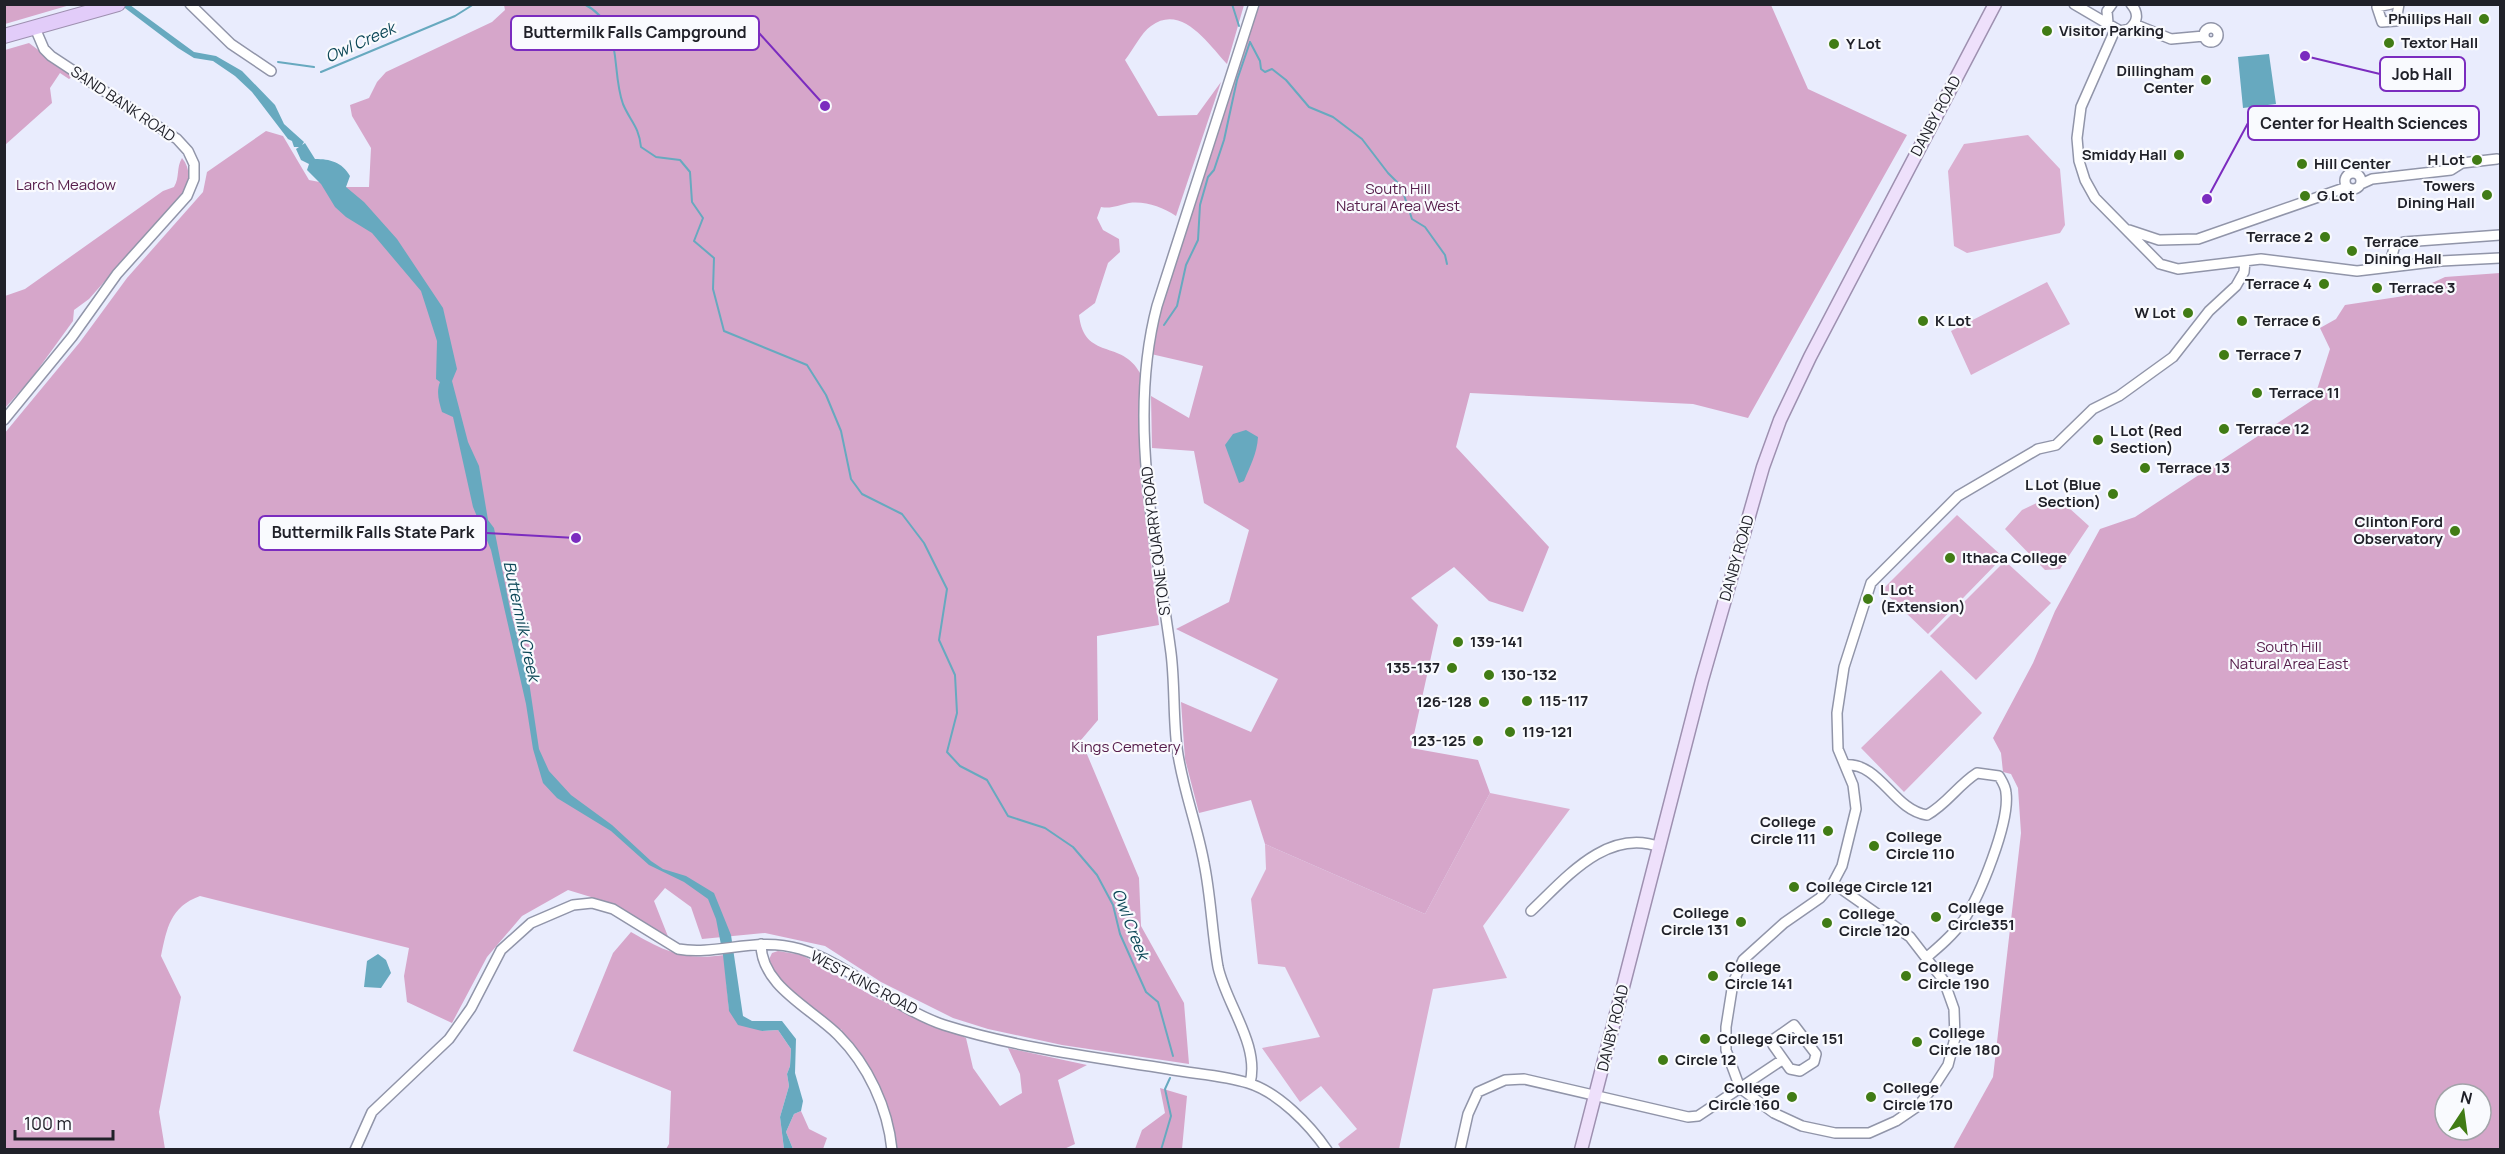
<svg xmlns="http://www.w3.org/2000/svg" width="2505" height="1154" viewBox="0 0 2505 1154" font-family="Manrope,sans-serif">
	<rect width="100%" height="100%" fill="#e9ecfd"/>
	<path fill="#dbafd0" d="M2028 135 2060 169 2065 225 2060 233 1967 253 1954 246 1948 171 1964 144Z
		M2047 282 2070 324 1971 375 1951 331Z
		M2045 499 2068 507 2089 526 2060 569 2045 570 2005 529 2022 510Z
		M1957 515 2003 557 1928 634 1882 590Z
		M2005 561 2051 603 1976 680 1930 636Z
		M1941 670 1982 713 1904 792 1861 748Z
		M1490 793 1570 809 1483 926 1507 978 1433 989 1399 1149H1341L1338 1144 1357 1129 1321 1086 1300 1102 1262 1048 1320 1037 1285 967 1258 964 1251 899 1266 869 1265 844 1425 914Z"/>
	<path fill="#d6a6ca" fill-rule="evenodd" d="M5 4H70V5L5 24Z
		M504 5H1244L1227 64C1209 45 1182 3 1151 26 1141 33 1133 50 1125 60L1158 116 1197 115 1221 82 1176 216C1162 207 1146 201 1129 203 1118 205 1112 209 1101 207L1097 218 1103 230 1119 239 1120 252 1108 263 1095 303 1079 315C1084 361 1122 339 1140 373V474L1159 625 1097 636 1098 720 1081 740 1139 878 1141 926 1184 1003 1189 1064 1062 1045 988 1029 953 1018 881 982 825 946 765 933 702 939 691 907 665 888 654 901 669 939 604 901 568 890 522 916 487 957 452 1023 407 1002 404 976 409 948 200 896C170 907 167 928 161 956L181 997 159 1112 165 1149H5L4 434 80 342 127 278 203 192 207 172 266 131 283 136 309 180 346 187H369L371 148 352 116 350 105 369 98 377 82 386 72 492 22 505 10Z
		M1258 5H1771L1808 89 1907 135 1748 418 1693 404 1470 393 1456 447 1549 547 1523 612 1489 601 1454 567 1411 598 1438 625 1411 748 1478 760 1490 793 1425 914 1265 844 1251 800 1199 813 1185 759 1181 702 1251 732 1278 679 1176 629 1229 602 1249 530 1204 503 1194 451 1152 448 1151 396 1189 418 1203 366 1151 354 1157 322Z
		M29 43 73 76 69 79 60 73 50 88 52 103 5 145V50Z
		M182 158C192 170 189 183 181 195L89 299 74 310 73 321 31 379 5 408V296L25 289 163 191 174 187C180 177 176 168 182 158Z
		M2500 273V1149H1953L1993 1077 2021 833 2018 788 2011 774 2003 772 2001 753 1993 738 2033 663 2055 611 2100 529 2135 517 2314 399 2330 349 2320 328 2336 319 2345 305 2404 296 2445 277ZM2445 1094H2481V1130H2445Z
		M631 932C664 951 684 961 724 955L729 1010 762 1031 778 1030 791 1049 790 1066 787 1074 789 1086 780 1117 784 1149H666L669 1144 671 1091 573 1051 613 953Z
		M778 951 802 955 874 997 966 1038 973 1068 1000 1106 1022 1093 1020 1074 1008 1048 1087 1065 1058 1080 1075 1144 1062 1150 896 1149C892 1107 869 1075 846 1039L841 1029 838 1032C823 1017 776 983 770 966 768 961 770 957 772 953Z
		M1160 1088 1187 1096 1182 1149H1135L1142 1130 1165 1113Z
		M801 1111 809 1129 827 1138 823 1149H793L786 1132 794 1114Z"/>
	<path fill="#67a9bf" d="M121 5H130L194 52 216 56 242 71 275 105 284 124 304 142 302 145 305 143 315 159C330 159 342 162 350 176L346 187 364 202 397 239 443 308 457 369 452 381 468 442 479 466 488 520 494 528 511 614 528 675 539 749 549 771 571 795 612 825 651 861 663 869 686 876 714 893 731 935 743 1016 752 1021H782L796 1039 795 1073 803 1101 801 1111 794 1114 786 1132 793 1149H784L780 1117 789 1086 787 1074 790 1066 791 1049 778 1030 762 1031 738 1025 729 1011 723 955 716 919 708 899 684 882 649 865 611 831 557 798 543 783 533 749 526 704 491 550 473 507 453 417 442 412C439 402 436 392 440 382L436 379 437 341 421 291 372 233 346 217 335 207 321 184 307 170 309 164 301 160 296 149 299 147H294L292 141 288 139 252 92 235 76 213 61 194 58 178 48Z
		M2269 54 2276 104 2243 108 2238 57Z
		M1246 430 1258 437C1257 454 1250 466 1244 481L1239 483 1225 445 1233 434Z
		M378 954 386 960 391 973 381 988 364 987 367 961Z"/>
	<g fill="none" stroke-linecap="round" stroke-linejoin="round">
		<path stroke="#67a9bf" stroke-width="2" d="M584 4C625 25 610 68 623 104 630 121 639 126 641 147L656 157 680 160 690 172 692 202 703 218 694 241 714 258 713 289 724 331 807 365 826 395 841 431 851 479 862 494 902 514 924 543 947 589 939 640 955 675 957 713 947 752 960 766 987 780 1008 816 1045 828 1073 847 1097 875 1113 905 1120 934 1146 992 1158 1002 1173 1056
			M1232 4 1239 26
			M1250 42 1260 61 1261 69 1265 72 1272 69 1286 80 1309 107 1333 117 1362 139 1388 173 1401 186 1412 219 1425 227 1445 255 1447 264
			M278 62 314 67
			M321 72 455 16 474 4
			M1164 325 1177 306 1186 265 1198 240 1200 205 1208 177 1214 170 1224 140 1237 80 1250 42
			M1161 1150 1171 1116 1165 1089 1170 1078"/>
		<defs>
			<path id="minor" d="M190 4 231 44 271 71
				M2074 4 2120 31 2129 29C2138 22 2139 13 2131 4
				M2391 4 2377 7 2382 22 2396 21 2399 4
				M2108 23 2107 11 2112 4
				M2134 24 2171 39 2204 36
				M2204 35a7 7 0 1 1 14 0a7 7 0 1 1-14 0Z
				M2115 30 2081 107 2077 138 2079 161 2085 180 2095 198 2160 264 2178 269 2261 259 2357 271 2441 261 2500 258
				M2345 181a8 8 0 1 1 16 0a8 8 0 1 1-16 0Z
				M2361 184 2372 179 2451 170 2462 163 2497 159
				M2129 230 2159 240 2198 239 2347 187
				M2389 266 2395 245 2404 242 2500 235
				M4 420 72 337 117 274 187 196 194 179V164L188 151 177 139 51 56 44 49 35 28
				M1845 765C1880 762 1893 810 1927 815 1947 804 1958 785 1977 773L1999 776C2002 781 2006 787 2006 793 2010 822 1980 896 1963 921 1953 935 1940 946 1927 957
				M1833 883 1910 937 1944 981 1954 1009 1955 1038 1948 1065 1935 1085 1918 1106 1896 1121 1869 1133H1835L1802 1126 1774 1113 1740 1088 1726 1050V1027L1733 983 1743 960 1784 923 1820 898 1833 883 1842 866 1856 809 1853 785 1838 749 1837 713 1844 667 1871 583 1958 496 2038 449 2056 445 2093 409 2119 396 2173 357 2209 311 2236 286 2244 272 2245 261
				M1531 911C1565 879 1607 827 1660 847
				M761 944C761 986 811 1008 838 1035 868 1065 888 1108 892 1150
				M1794 1025 1816 1054 1814 1062 1800 1071 1790 1069 1773 1045 1774 1039Z
				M1250 1083C1260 1045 1226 1004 1218 967 1212 933 1211 897 1204 863 1197 824 1182 787 1177 748 1173 717 1175 685 1171 653 1156 539 1127 420 1157 306L1254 4
				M355 1150 372 1112 449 1039 471 1008 501 950 531 923 573 905 592 903 613 909 678 949C718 956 755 936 800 949 848 963 893 1008 944 1025 1017 1048 1093 1057 1168 1069 1194 1074 1223 1075 1248 1083 1278 1092 1310 1125 1327 1150
				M1460 1150 1468 1114 1478 1092 1505 1080 1524 1079 1688 1117 1698 1116 1782 1060"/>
			<path id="major" d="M1581 1150 1702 680 1763 467 1780 420 1810 357 1995 4"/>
			<path id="highway" d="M4 36 118 4"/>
		</defs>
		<use href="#minor" stroke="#9195a9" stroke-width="12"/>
		<use href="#major" stroke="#9e90b0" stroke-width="15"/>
		<use href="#highway" stroke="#9e90b0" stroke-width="16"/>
		<use href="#minor" stroke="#fff" stroke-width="9"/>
		<use href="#major" stroke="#eee0fb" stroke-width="12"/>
		<use href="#highway" stroke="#e2ccf9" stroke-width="14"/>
	</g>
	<g fill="#417c15" stroke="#f9fafe" stroke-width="2">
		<circle cx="2484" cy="19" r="6"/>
		<circle cx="2047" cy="31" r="6"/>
		<circle cx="2389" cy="43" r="6"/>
		<circle cx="1834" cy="44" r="6"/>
		<circle cx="2206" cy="80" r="6"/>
		<circle cx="2179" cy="155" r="6"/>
		<circle cx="2477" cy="160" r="6"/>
		<circle cx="2302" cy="164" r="6"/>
		<circle cx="2487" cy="195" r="6"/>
		<circle cx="2305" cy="196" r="6"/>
		<circle cx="2325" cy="237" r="6"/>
		<circle cx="2352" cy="251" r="6"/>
		<circle cx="2324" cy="284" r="6"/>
		<circle cx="2377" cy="288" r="6"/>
		<circle cx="2188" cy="313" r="6"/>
		<circle cx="1923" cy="321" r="6"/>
		<circle cx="2242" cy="321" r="6"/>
		<circle cx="2224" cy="355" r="6"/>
		<circle cx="2257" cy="393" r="6"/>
		<circle cx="2224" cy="429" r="6"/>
		<circle cx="2098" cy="440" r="6"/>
		<circle cx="2145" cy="468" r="6"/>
		<circle cx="2113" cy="494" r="6"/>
		<circle cx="2455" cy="531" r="6"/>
		<circle cx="1950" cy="558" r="6"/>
		<circle cx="1868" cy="599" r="6"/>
		<circle cx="1458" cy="642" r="6"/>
		<circle cx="1452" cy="668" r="6"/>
		<circle cx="1489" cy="675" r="6"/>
		<circle cx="1527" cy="701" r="6"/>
		<circle cx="1484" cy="702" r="6"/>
		<circle cx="1510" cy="732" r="6"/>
		<circle cx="1478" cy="741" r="6"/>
		<circle cx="1828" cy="831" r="6"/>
		<circle cx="1874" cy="846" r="6"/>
		<circle cx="1794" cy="887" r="6"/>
		<circle cx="1936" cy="917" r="6"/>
		<circle cx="1741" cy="922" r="6"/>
		<circle cx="1827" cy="923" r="6"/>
		<circle cx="1713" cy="976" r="6"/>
		<circle cx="1906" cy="976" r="6"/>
		<circle cx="1705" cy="1039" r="6"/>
		<circle cx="1917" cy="1042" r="6"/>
		<circle cx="1663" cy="1060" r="6"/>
		<circle cx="1792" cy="1097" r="6"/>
		<circle cx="1871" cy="1097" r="6"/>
	</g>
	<g text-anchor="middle" stroke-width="4.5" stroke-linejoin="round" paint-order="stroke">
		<g font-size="15" font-weight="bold" fill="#202129" stroke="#f9fafe" text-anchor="start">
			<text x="2472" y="24" text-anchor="end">Phillips Hall</text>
			<text x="2059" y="36">Visitor Parking</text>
			<text x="2401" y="48">Textor Hall</text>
			<text x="1846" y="49">Y Lot</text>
			<text x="2194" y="76" text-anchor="end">Dillingham<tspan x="2194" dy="17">Center</tspan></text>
			<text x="2167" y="160" text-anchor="end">Smiddy Hall</text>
			<text x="2465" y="165" text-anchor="end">H Lot</text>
			<text x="2314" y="169">Hill Center</text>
			<text x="2475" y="191" text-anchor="end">Towers<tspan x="2475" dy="17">Dining Hall</tspan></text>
			<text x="2317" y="201">G Lot</text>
			<text x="2313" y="242" text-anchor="end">Terrace 2</text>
			<text x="2364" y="247">Terrace<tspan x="2364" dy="17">Dining Hall</tspan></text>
			<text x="2312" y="289" text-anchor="end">Terrace 4</text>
			<text x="2389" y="293">Terrace 3</text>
			<text x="2176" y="318" text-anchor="end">W Lot</text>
			<text x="1935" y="326">K Lot</text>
			<text x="2254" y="326">Terrace 6</text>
			<text x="2236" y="360">Terrace 7</text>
			<text x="2269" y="398">Terrace 11</text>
			<text x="2236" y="434">Terrace 12</text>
			<text x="2110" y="436">L Lot (Red<tspan x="2110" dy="17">Section)</tspan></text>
			<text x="2157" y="473">Terrace 13</text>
			<text x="2101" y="490" text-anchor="end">L Lot (Blue<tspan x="2101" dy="17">Section)</tspan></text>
			<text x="2443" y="527" text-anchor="end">Clinton Ford<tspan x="2443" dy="17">Observatory</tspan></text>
			<text x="1962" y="563">Ithaca College</text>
			<text x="1880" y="595">L Lot<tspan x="1880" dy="17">(Extension)</tspan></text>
			<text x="1470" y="647">139-141</text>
			<text x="1440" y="673" text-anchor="end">135-137</text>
			<text x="1501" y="680">130-132</text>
			<text x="1539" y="706">115-117</text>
			<text x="1472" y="707" text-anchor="end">126-128</text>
			<text x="1522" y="737">119-121</text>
			<text x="1466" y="746" text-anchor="end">123-125</text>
			<text x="1816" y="827" text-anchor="end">College<tspan x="1816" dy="17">Circle 111</tspan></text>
			<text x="1886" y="842">College<tspan x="1886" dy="17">Circle 110</tspan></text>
			<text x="1806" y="892">College Circle 121</text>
			<text x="1948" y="913">College<tspan x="1948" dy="17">Circle351</tspan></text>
			<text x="1729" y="918" text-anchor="end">College<tspan x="1729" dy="17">Circle 131</tspan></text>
			<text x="1839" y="919">College<tspan x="1839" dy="17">Circle 120</tspan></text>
			<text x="1725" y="972">College<tspan x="1725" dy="17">Circle 141</tspan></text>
			<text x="1918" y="972">College<tspan x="1918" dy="17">Circle 190</tspan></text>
			<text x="1929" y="1038">College<tspan x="1929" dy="17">Circle 180</tspan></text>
			<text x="1717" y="1044">College Circle 151</text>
			<text x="1675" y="1065">Circle 12</text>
			<text x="1780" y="1093" text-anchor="end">College<tspan x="1780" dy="17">Circle 160</tspan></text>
			<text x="1883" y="1093">College<tspan x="1883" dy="17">Circle 170</tspan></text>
		</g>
		<g font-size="15" fill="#202129" stroke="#f9fafe">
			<text transform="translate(123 104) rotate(34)" y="5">SAND BANK ROAD</text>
			<text transform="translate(1936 116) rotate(-62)" y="5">DANBY ROAD</text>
			<text transform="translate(1156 541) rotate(-97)" y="5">STONE QUARRY ROAD</text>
			<text transform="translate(1737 558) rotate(-74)" y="5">DANBY ROAD</text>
			<text transform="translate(864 983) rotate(28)" y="5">WEST KING ROAD</text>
			<text transform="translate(1613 1028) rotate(-76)" y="5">DANBY ROAD</text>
		</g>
		<g font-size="15" fill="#561d4b" stroke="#f9fafe">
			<text x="66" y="190">Larch Meadow</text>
			<text x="1398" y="194">South Hill<tspan x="1398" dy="17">Natural Area West</tspan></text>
			<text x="2289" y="652">South Hill<tspan x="2289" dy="17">Natural Area East</tspan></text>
			<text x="1126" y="752">Kings Cemetery</text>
		</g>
		<g font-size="16" font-style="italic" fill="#0c4757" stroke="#f9fafe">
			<text transform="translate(360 42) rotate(-24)" y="6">Owl Creek</text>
			<text transform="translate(522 621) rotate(78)" y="6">Buttermilk Creek</text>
			<text transform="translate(1131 924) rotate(69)" y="6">Owl Creek</text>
		</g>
	</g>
	<path fill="none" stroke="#7b2cbf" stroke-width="2" d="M825 106L759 33M2305 56L2380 74M2207 199L2248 123M576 538L486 533"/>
	<g fill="#7b2cbf" stroke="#f9fafe" stroke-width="2">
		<circle cx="825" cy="106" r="6"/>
		<circle cx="2305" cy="56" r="6"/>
		<circle cx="2207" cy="199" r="6"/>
		<circle cx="576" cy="538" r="6"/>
	</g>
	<g fill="#f9fafe" stroke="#7b2cbf" stroke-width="2">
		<rect x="511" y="16" width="248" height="34" rx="6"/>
		<rect x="2380" y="57" width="85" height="34" rx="6"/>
		<rect x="2248" y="106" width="231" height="34" rx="6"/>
		<rect x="259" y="516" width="227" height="34" rx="6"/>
	</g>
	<g font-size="16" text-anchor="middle" font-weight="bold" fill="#202129">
		<text x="635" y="38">Buttermilk Falls Campground</text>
		<text x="2422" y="80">Job Hall</text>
		<text x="2364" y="129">Center for Health Sciences</text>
		<text x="373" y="538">Buttermilk Falls State Park</text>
	</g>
	<rect width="2505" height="1154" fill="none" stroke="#202129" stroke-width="12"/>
	<g transform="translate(2463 1112) rotate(13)"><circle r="28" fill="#f9fafe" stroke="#a2a3a9" stroke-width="1.5"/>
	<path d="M0-4.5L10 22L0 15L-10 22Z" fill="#417c15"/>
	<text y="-9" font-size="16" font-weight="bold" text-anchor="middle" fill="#202129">N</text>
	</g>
	<path d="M15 1130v9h98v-9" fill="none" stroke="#202129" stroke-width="3"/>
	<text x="24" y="1130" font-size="18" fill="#202129" stroke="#f9fafe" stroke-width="4.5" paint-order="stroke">100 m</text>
</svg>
